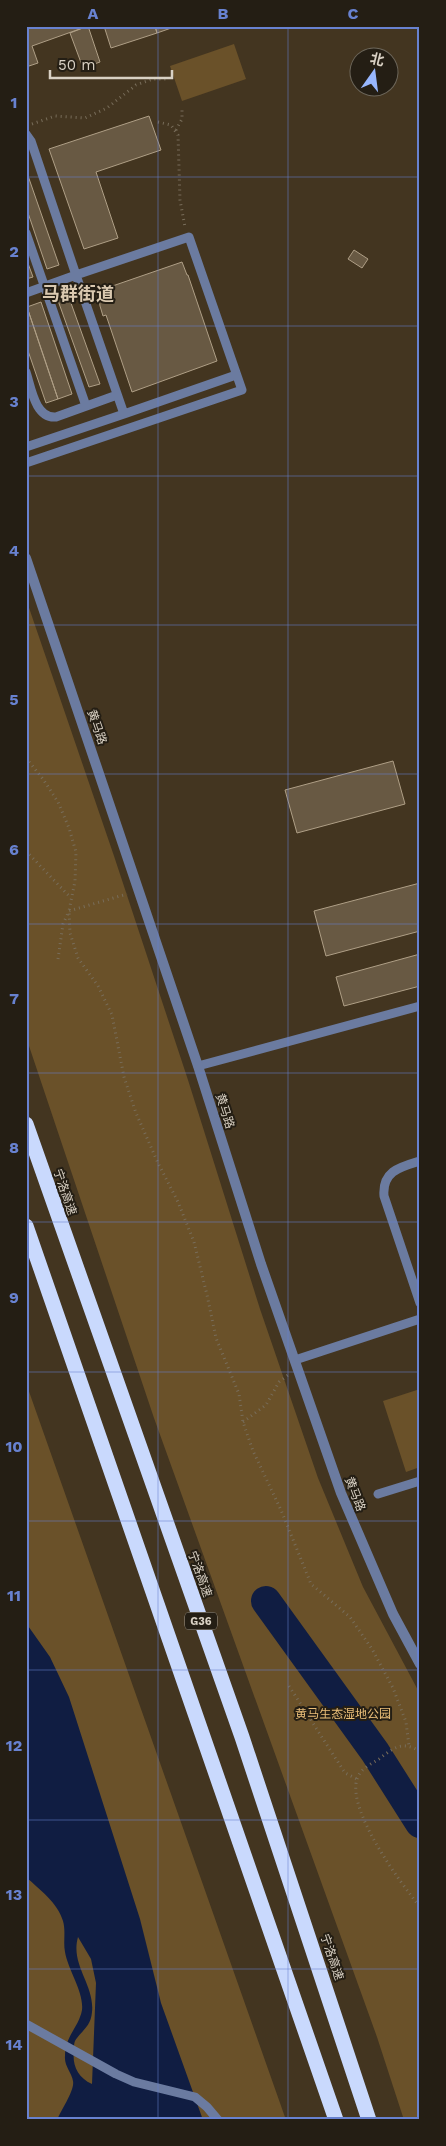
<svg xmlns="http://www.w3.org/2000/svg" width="446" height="2146" viewBox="0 0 446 2146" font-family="'Work Sans','Noto Sans SC',sans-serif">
	<rect width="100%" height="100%" fill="#433520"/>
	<path fill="#6a5129" d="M234 44 246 79 182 101 170 66Z
		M26 599 114 856 188 1080 260 1309 318 1478 363 1587 420 1694V2120H404L377 2037 154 1418 26 1037Z
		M26 1383 286 2120H26Z
		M420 1389V1467L406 1472 383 1401Z"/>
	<path fill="#101d42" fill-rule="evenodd" d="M26 1623 50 1657 69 1697 140 1919 161 2003 203 2120H57C61 2110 75 2090 73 2081 72 2073 64 2066 65 2056 65 2036 79 2027 82 2010 84 1992 68 1970 65 1952 63 1942 66 1931 63 1921 58 1903 39 1889 26 1877ZM78 1937 91 1959 96 1983 92 2084C77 2077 72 2065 74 2049 74 2045 74 2041 77 2038 84 2029 91 2025 92 2012 95 1985 70 1965 78 1937Z"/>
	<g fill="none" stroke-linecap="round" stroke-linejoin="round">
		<path stroke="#101d42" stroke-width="30" d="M266 1601 375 1752 420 1823"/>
	</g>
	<path fill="#685943" stroke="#af9f86" d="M26 26H88L32 46 38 63 26 67Z
		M88 26 100 62 83 68 70 33Z
		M104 26H155L157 33 111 48Z
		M155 26H177L157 33Z
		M149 116 161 150 96 172 118 238 84 249 49 149Z
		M26 170 59 265 47 269 26 207Z
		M354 250 368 259 362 268 348 259Z
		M26 258 33 277 26 279Z
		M182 262 187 275H188L217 361 132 392 106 315 103 316 100 306 98 291Z
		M67 292 100 384 89 387 56 295Z
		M41 302 72 394 58 399 27 307Z
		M27 307 58 399 46 403 26 345Z
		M393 761 405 804 297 833 285 790Z
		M420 883V931L326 956 314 911Z
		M420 954V986L344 1006 336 977Z"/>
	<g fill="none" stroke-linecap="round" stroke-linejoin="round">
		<path stroke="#786d5a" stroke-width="3" stroke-dasharray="1 4" stroke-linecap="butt" d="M158 122 171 125 178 135 180 200 185 227
			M32 124 55 116 85 118 107 108 136 85 153 79H169
			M176 130 182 119V107
			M26 758 43 779 58 802 69 828 76 852 75 881 69 911 70 933 78 958 98 986 112 1015 124 1077 136 1113 158 1163 178 1202 194 1242 207 1295 216 1338 239 1394 243 1422 253 1451 281 1510 311 1584 350 1617 372 1649 393 1688 406 1722 409 1746
			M26 851 71 898
			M58 959 63 924 69 911 127 894
			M243 1422 266 1405 279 1382 288 1375
			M289 1686 345 1773 357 1779
			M420 1751C401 1741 395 1747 379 1759 371 1764 360 1769 357 1779 347 1811 400 1882 420 1907"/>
		<path stroke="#6b7ba0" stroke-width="9" d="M26 134 31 141 76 275 26 293
			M26 233 86 406
			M26 372C31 387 35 419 56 417L117 395
			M124 414 236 375
			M26 447 124 414 76 275 189 237 242 390 26 463
			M198 1066 420 1006
			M420 1161C400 1167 382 1171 384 1196L420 1303
			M295 1360 420 1319
			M378 1494 420 1481
			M26 2024 116 2074 134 2082 195 2097 207 2107 218 2120"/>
		<path stroke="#6b7ba0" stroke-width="10" d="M26 558 198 1066 261 1264 341 1493 393 1614 420 1664"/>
		<path stroke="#c9d9fd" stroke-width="15" d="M26 1124 242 1737 369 2120
			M26 1226 336 2120"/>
	</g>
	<path fill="none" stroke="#6882d0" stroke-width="1" stroke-opacity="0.55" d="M158 26V2120M288 26V2120M26 177H420M26 326H420M26 476H420M26 625H420M26 774H420M26 924H420M26 1073H420M26 1222H420M26 1372H420M26 1521H420M26 1670H420M26 1820H420M26 1969H420"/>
	<g text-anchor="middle" stroke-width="4" stroke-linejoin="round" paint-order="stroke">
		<rect fill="#241e14" stroke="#a39b8f" stroke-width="1" x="185" y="1612.5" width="32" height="17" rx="4"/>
		<g font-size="11" font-weight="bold" fill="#d9d1c4">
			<text x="201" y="1625">G36</text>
		</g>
		<g font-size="12" fill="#d9d1c4" stroke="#241e14">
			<text transform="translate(97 727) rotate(71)" y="4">黄马路</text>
			<text transform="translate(225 1111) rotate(72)" y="4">黄马路</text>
			<text transform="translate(65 1192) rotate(71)" y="4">宁洛高速</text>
			<text transform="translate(355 1494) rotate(69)" y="4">黄马路</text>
			<text transform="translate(200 1574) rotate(70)" y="4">宁洛高速</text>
			<text transform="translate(332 1957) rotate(71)" y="4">宁洛高速</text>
		</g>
		<g font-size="12" fill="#ebbf79" stroke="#241e14">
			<text x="343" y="1718">黄马生态湿地公园</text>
		</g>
		<g font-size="18" font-weight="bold" fill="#dac9b0" stroke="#241e14">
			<text x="78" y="300">马群街道</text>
		</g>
	</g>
	<rect width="446" height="2146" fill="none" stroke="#241e14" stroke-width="55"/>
	<g transform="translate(374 72) rotate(14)"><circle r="24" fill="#241e14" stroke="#6c665a"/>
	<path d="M0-4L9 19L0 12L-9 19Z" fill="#97b6fd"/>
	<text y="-8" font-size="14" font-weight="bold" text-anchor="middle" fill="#d9d1c4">北</text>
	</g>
	<path d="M50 70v8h122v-8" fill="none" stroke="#d9d1c4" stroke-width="2.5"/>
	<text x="58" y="70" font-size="15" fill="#d9d1c4" stroke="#241e14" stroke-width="4" paint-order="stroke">50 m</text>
	<rect x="28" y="28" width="390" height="2090" fill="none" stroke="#6882d0" stroke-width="2"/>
	<g font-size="16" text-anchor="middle" font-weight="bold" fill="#6882d0">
		<text x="93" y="19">A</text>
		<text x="223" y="19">B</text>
		<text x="353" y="19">C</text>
		<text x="14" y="108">1</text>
		<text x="14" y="257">2</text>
		<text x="14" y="407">3</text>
		<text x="14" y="556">4</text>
		<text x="14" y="705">5</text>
		<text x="14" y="855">6</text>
		<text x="14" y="1004">7</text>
		<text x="14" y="1153">8</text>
		<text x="14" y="1303">9</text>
		<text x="14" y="1452">10</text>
		<text x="14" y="1601">11</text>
		<text x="14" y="1751">12</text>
		<text x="14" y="1900">13</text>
		<text x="14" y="2050">14</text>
	</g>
</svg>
